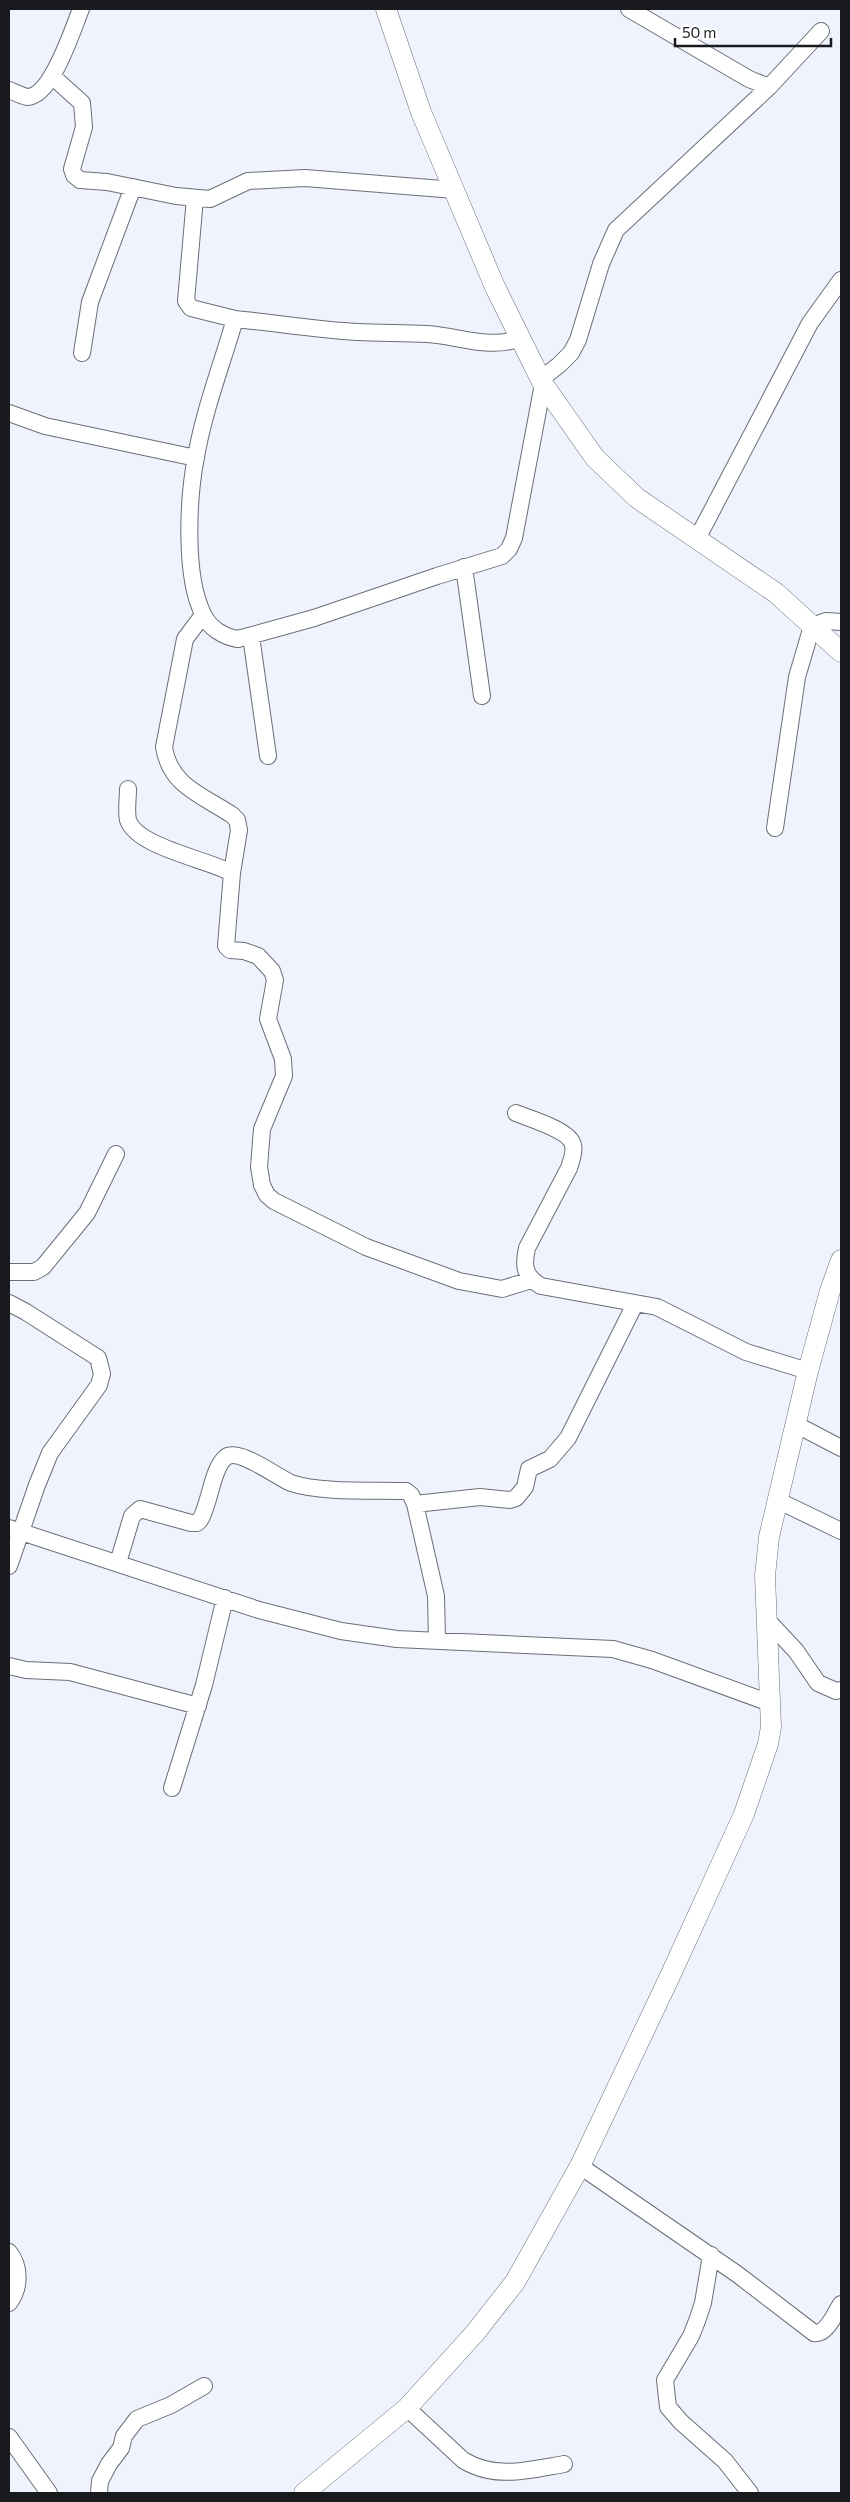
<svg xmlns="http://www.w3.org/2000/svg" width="850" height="2502" viewBox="0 0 850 2502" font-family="Commissioner,sans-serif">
	<rect width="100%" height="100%" fill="#eff3fe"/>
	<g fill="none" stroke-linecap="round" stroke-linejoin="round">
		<defs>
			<path id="minor" d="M629 9 749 79 769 87
				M53 77 82 103 84 127 72 169 74 175 80 180 107 182 176 196 210 199 248 181 305 178 455 190
				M9 90C14 92 22 96 27 97 52 97 73 28 81 9
				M195 198 186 301 191 308 235 319
				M521 338C489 350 459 336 427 334 404 333 380 333 357 332 317 330 276 323 235 319 222 364 204 410 196 457 188 498 184 576 203 614 209 628 224 637 238 639L314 618 437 576 502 556 509 549 514 538 543 384
				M82 353 90 302 133 187
				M541 379 559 365 571 353 578 340 601 264 616 230 769 87 821 31
				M9 413 45 426 196 458
				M697 539 810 323 841 280
				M464 567 482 696
				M203 615 185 639 164 747C170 786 202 795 232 815L237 820 239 830 232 873 226 946 230 950 244 951 258 956 272 971 275 980 268 1019 283 1059 284 1076 262 1129 259 1167 262 1185 267 1195 274 1201 366 1247 459 1281 502 1289 531 1280
				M251 636 268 756
				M128 789C128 798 126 811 128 820 137 847 206 859 232 873
				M775 828 797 677 812 626 826 621 841 622
				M516 1113C530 1119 570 1130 573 1145 575 1153 571 1161 569 1168L527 1248C523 1266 524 1276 541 1286L657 1307 746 1352 808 1371
				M9 1272H34L43 1267 87 1213 116 1154
				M9 1303 26 1312 98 1358 102 1374 99 1385 50 1453 37 1485 9 1566
				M795 1424 841 1448
				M777 1500 841 1531
				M415 1504 480 1497 510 1500 516 1498 525 1487 529 1469 550 1459 568 1438 635 1304
				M9 1528 259 1610 341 1631 397 1639 613 1649 652 1660 770 1703
				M118 1563 132 1516 140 1509 191 1523H197L200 1520C210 1504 212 1468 226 1457 239 1448 277 1477 291 1483 321 1493 373 1490 406 1491L411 1495 415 1504 436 1596 437 1640
				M767 1620 796 1651 818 1683 836 1691 841 1690
				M9 1666 26 1670 70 1672 198 1706
				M172 1788 204 1685 225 1598
				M580 2166 737 2274 814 2333C827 2335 835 2313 841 2304
				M9 2252C21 2267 20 2289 9 2303
				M711 2255 703 2303 697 2321 691 2336 665 2380 668 2407 681 2422 725 2461 750 2493
				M407 2408 463 2460C495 2480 530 2470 564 2464
				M9 2437 49 2493
				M99 2493 100 2481 109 2464 121 2448 124 2436 137 2419 171 2405 204 2386"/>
			<path id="tertiary" d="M386 9 421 112 495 287 543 384 595 458 637 498 776 593 841 652
				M304 2493 407 2408 475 2333 515 2282 580 2166 671 1974 744 1814 768 1744 771 1727 765 1576 769 1537 808 1371 830 1291 841 1260"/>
		</defs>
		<use href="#minor" stroke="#6b6e77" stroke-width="18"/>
		<use href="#tertiary" stroke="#6b6e77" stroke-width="21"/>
		<use href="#minor" stroke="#fff" stroke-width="16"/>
		<use href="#tertiary" stroke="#fff" stroke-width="20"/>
	</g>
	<rect width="850" height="2502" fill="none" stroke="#191a1e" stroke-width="20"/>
	<path d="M675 38v8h156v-8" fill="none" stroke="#191a1e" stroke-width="2.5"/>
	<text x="682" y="38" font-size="15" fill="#191a1e" stroke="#ffffff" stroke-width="4" paint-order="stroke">50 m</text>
</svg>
